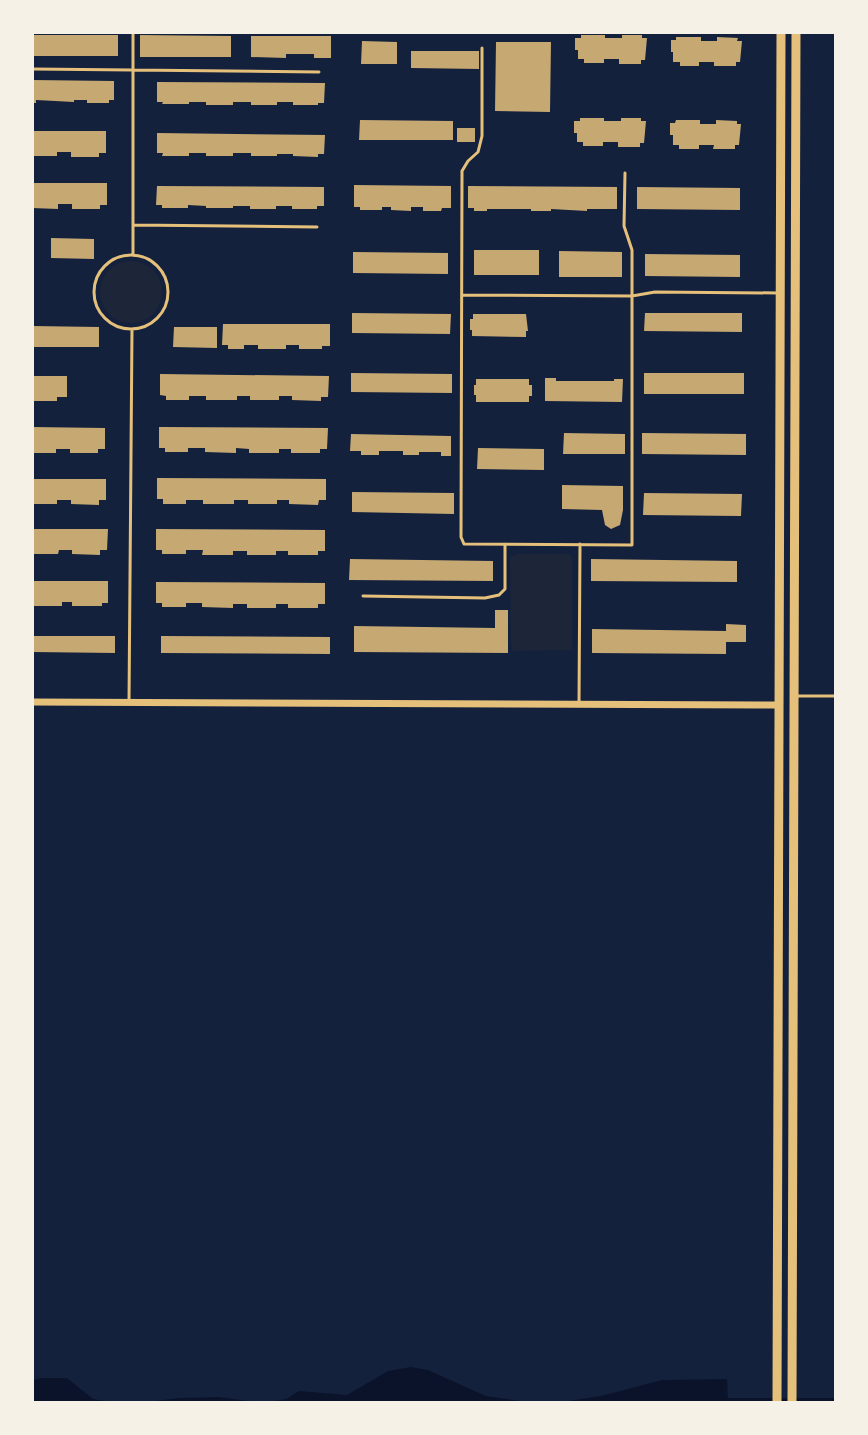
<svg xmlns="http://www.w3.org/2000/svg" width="868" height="1435" viewBox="0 0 868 1435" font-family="Quicksand,sans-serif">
	<rect width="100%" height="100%" fill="#14213d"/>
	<path fill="#1d2539" d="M100 292a31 31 0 1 1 62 0a31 31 0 1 1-62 0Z
		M516 554H570L572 558V650L513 651 511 645 510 558Z"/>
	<path fill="#0b132b" d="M411 1367 428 1370 486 1396 527 1402 568 1401 601 1396 662 1380 727 1379 728 1403H141L178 1398 219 1397 264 1403 286 1399 299 1391 347 1395 388 1371Z
		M42 1378H67L93 1399 117 1403H32V1380Z"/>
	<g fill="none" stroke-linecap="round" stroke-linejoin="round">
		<path stroke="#0b132b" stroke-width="4" d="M724 1400H836"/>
	</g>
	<path fill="#c6a872" d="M32 35H118V56H32Z
		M140 35 231 36V57H140Z
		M581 35H605V38H622V35H642V38H647L645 60H641V64H619V59H604V63H584V59H578V50H575V38H581Z
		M251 36H331V58H314V54H286V58L251 57Z
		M676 37H701V41H717V37L738 38 737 41H742L740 62H736V66H714V62H699V66H680V62H673V52H671V40H676Z
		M362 41 397 42V64H361Z
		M496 42H551L550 112 495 111Z
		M411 51H479V69L411 68Z
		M32 80 114 81V100H109V103H87V100H74V102L36 100V103H32Z
		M157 82 325 83 324 103H318V105H293V102H277V105H251V102H233V105H206V102H189V104H162L163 102H157Z
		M580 118H604V121H621V118H641V121H646L644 143H640V147H618V142H603V146H583V142H577V133H574V121H580Z
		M360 120 453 121V140H359Z
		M676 120H700V124H716V120L737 121V124H741L739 145H735V149H713L714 145H699V149H679V145H673V135H670V123H675Z
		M457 128H475V142H457Z
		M32 131H106V153H99V157H71V152H57V156H32Z
		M157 133 325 135 324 154H318V157L293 156V154H277V156H251V153H233V156H206V153H189V156H162L163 153H157Z
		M32 183H107V205H100V209H72V204H58V209L32 208Z
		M354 185 451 186V208H442L441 211H423V207H411V211L391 210V207H382V210H360V207H354Z
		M157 186 324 187V206H317V209H292V206H276V209H250V206H233V208H206V206L188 205V208H162V205H156Z
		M468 186 617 187V209H587V211L551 209V211H531V209H487V211H474V208H468Z
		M637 187 740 188V210L637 209Z
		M51 238 94 239V259L51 258Z
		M474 250H539V275H474Z
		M559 251 622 252V277H559Z
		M353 252 448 253V274L353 273Z
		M645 254 740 255V277L645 276Z
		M352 313 451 314 450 334 352 333Z
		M645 313H742V332L644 331Z
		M473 314H526L528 331H526V337L472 336V330H470V319H473Z
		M223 324H330V346H322V349H299V345H286V349H258V345H244V349H228V345H222Z
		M32 326 99 327V347H32Z
		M174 327H217V348L173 347Z
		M351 373 452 374V393L351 392Z
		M644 373H744V394H644Z
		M160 374 329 376 328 397H321V401L292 400V396H279V400H250V396H237V400H206V396H189V400H166V396L160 395Z
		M32 376H67V397H57V401H32Z
		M545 378H556V381H614V379H623L622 402 545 401Z
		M476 379H529V385H532V396H529V402H476V395H474V385H476Z
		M32 427 105 428V449H98V453H70V449H56V453H32Z
		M159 427 328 428 327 449H320V453H291V449H279V453H249V449L236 448V453L205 452V448H188V452H165V448H159Z
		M564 433 625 434V454H563Z
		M642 433 746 434V455L642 454Z
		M351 434 451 436V456H441V452H419V455H403V451H379V455H361V451H350Z
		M478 448 544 449V470L477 469Z
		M157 478 326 479V500H319L318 505 289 504V500H277V504H248V500H234V504H203V500H186V504H163V499H157Z
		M32 479H106V500H99V505L71 504V500H57V504H32Z
		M562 485 623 486V510L620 525 611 529 605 525 602 510 562 509Z
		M352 492 454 493V514L352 512Z
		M644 493 742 494 741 516 643 515Z
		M32 529H108L107 550H100V555L72 554V550H59L58 554H32Z
		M156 529 325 530V551H318V555H288V551H276V555H247V551H233V555H202L203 550H186V554H162V550H156Z
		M350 559 493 561V581L349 580Z
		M591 559 737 561V582L591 581Z
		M32 581H108V603H102V606H72V602H62V606H32Z
		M156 582 325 583V604H318V608H288V604H276V608H247V604H233V608L202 607V603H186V607H162V603H156Z
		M495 610H508V653L354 652V626L495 628Z
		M726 624 746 625V642H726V654L592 653V629L726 631Z
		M32 636H115V653L32 652Z
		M161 636 330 637V654L161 653Z"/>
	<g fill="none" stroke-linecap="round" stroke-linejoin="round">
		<path stroke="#e5c07b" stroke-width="3" d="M133 32V255
			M482 48V136L478 152 468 161 462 171 461 537 464 544 632 545V250L624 226 625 173
			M32 69 319 72
			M133 225 317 227
			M94 292a37 37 0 1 1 74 0a37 37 0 1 1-74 0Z
			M462 295 632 296 655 292 778 293
			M363 596 485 598 499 595 505 589V544
			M796 696H836
			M129 702 132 329
			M579 704 580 544"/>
		<path stroke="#e5c07b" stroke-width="7" d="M32 702 779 705"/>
		<path stroke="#e5c07b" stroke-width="9" d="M777 1403 781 32
			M792 1403 796 32"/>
	</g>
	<rect width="868" height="1435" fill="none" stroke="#f6f1e7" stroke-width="68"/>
</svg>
